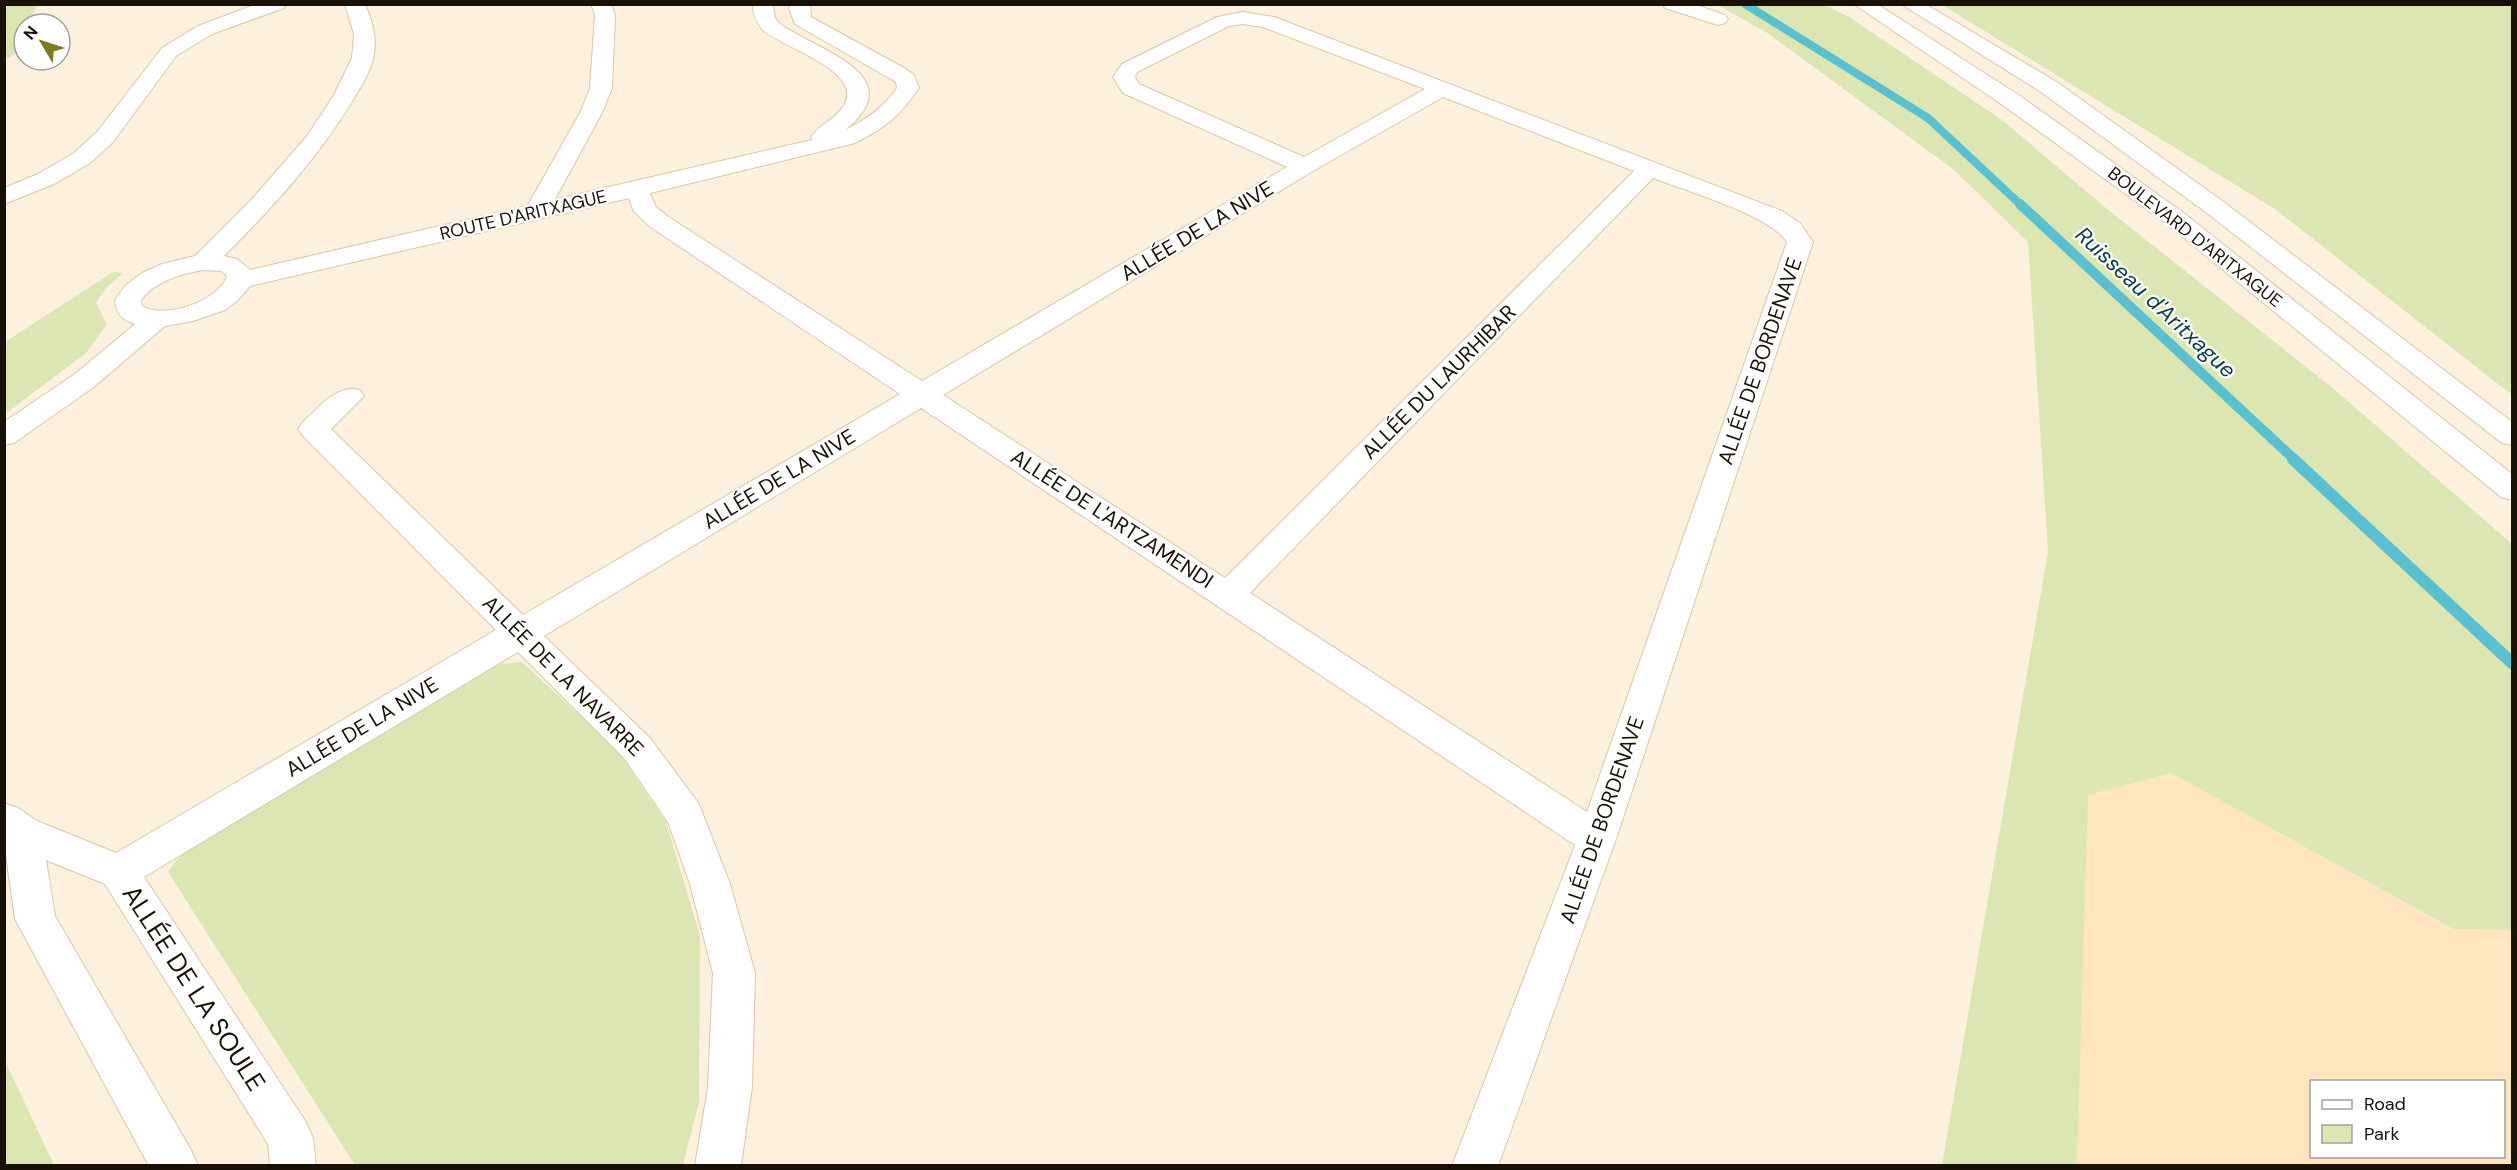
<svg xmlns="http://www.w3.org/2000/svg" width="2517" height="1170" viewBox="0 0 2517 1170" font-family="'DM Sans',sans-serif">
	<rect width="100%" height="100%" fill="#fdf0dd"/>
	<path fill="#ffe5be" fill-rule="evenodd" d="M2171 773 2452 929 2512 930V1165L2077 1166 2087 795ZM2312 1082H2504V1156H2312Z"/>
	<path fill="#dbe6b2" d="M5 4 38 5 26 24H24V48L5 60Z
		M1718 5H1825L1849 17 2002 120 2107 209 2334 389 2512 544V930L2453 929 2171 773 2088 795 2077 1165H1942L2048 552 2028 242 1953 169 1766 32Z
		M1942 5H2512V395L2275 209Z
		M113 272 123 273 106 288 96 303 107 324 86 353 5 414V342Z
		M522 662 616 749 666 822 700 936 699 1102 683 1165H355L168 872 183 852 491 665Z
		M5 1061 54 1165H5Z"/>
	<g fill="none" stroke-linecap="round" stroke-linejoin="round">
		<path stroke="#5abfce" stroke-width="8" d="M1745 4 1928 118 2022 206"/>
		<path stroke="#5abfce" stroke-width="10" d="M2020 204 2295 460"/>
		<path stroke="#5abfce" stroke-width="12" d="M2293 459 2512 663"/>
		<defs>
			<path id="street" d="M257 4H286L284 8 212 34 176 56 113 142 90 163 54 184 4 204V188L38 174 74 153 97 132 162 48 198 26Z
				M591 4H611L615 15 612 88 602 113 548 212 545 217 536 219 527 217 524 212 580 113 590 88 595 15Z
				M1663 4H1693L1725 15 1728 19 1725 23 1718 25 1665 8Z
				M1243 12 1274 17 1782 211 1800 223 1813 242 1616 839 1498 1166H1452L1575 845 921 408 544 636 650 738 699 804 730 884 755 973 752 1087 741 1166H695L708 1087 713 973 690 884 668 822 624 758 518 652 144 877 306 1122 313 1138 316 1166H270L268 1144 105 884 46 860 55 916 191 1150 198 1166H149L15 919 4 841V803L18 808 37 821 116 853 496 630 303 436 298 429 303 422C319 408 336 384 360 390L364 396 331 429 523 615 900 394 649 226 633 210 626 189 630 184 638 182 646 184 656 207 667 216 922 381 1287 167 1123 93 1113 77 1122 64 1217 17ZM1243 24 1263 27 1425 89 1304 157 1139 84 1135 77 1137 72 1229 26ZM1443 97 1634 171 1225 578 943 395 1313 171ZM1653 178C1686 191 1770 215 1787 242L1587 812 1250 593Z"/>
			<path id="secondary" d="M345 4H365C372 21 377 36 374 54 372 70 361 86 353 100 318 158 272 208 224 256L237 259 250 270 812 140 811 137C820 124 836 119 844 105 865 71 781 47 763 30 756 22 753 15 753 4H773L775 18 780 24C816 50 914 75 845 130 867 119 883 108 897 88L896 82 795 24 789 9 790 4H810L811 17 904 68 914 75 919 88C898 118 887 126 855 143L638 196 250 286 237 301 225 310 193 321 165 326 95 386 14 443 4 445V422L75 374 135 324C122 320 116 313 115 300L125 286 142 273 162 264 195 256 253 198 307 136 334 95 352 58 354 34ZM203 270 221 271 227 276C219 301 164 320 142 306L141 300C156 281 180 274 203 270Z"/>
			<path id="primary" d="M1854 4H1877L2020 96 2185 214 2512 474V500L2501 497 2167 224 2004 106Z
				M1901 4H1925L2057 82 2225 203 2512 422V445L2502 443 2207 213 2041 92Z"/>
		</defs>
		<use href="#street" stroke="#dbc6a7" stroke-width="2"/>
		<use href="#secondary" stroke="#dbc6a7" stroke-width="2"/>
		<use href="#primary" stroke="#dbc6a7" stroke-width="2"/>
		<use href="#street" fill="#fff" fill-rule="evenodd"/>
		<use href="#secondary" fill="#fff" fill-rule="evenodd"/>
		<use href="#primary" fill="#fff" fill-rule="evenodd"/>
	</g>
	<g text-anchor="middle" stroke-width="4.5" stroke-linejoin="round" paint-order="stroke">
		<g font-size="18" fill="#191106" stroke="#fff">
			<text transform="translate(523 215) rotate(-13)" y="6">ROUTE D'ARITXAGUE</text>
			<text transform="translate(2195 237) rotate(38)" y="6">BOULEVARD D'ARITXAGUE</text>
		</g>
		<g font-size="21" fill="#191106" stroke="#fff">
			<text transform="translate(1197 231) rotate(-31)" y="7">ALLÉE DE LA NIVE</text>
			<text transform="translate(1760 361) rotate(-71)" y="7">ALLÉE DE BORDENAVE</text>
			<text transform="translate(1439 382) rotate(-45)" y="7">ALLÉE DU LAURHIBAR</text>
			<text transform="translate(779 479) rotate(-31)" y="7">ALLÉE DE LA NIVE</text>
			<text transform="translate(1112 519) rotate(33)" y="7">ALLÉE DE L'ARTZAMENDI</text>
			<text transform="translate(563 676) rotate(45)" y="7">ALLÉE DE LA NAVARRE</text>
			<text transform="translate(362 727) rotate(-31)" y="7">ALLÉE DE LA NIVE</text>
			<text transform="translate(1602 820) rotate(-71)" y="7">ALLÉE DE BORDENAVE</text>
		</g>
		<g font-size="22" font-style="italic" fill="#0c3d43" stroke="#fff">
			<text transform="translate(2156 302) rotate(43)" y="8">Ruisseau d'Aritxague</text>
		</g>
		<g font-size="26" fill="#191106" stroke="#fff">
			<text transform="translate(194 988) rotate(57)" y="9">ALLÉE DE LA SOULE</text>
		</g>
	</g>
	<rect width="2517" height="1170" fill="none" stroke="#191106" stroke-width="12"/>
	<rect x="2310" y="1080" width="195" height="78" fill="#ffffff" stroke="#a3a09b" stroke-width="1.5"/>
	<rect x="2322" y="1100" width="30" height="9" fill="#ffffff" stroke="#a3a09b" stroke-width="1.5"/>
	<text x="2364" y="1110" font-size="18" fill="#191106">Road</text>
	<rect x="2322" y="1125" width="30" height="18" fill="#dbe6b2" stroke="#a3a09b" stroke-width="1.5"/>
	<text x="2364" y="1140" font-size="18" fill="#191106">Park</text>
	<g transform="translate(42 42) rotate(309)"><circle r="28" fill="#ffffff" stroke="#a3a09b" stroke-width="1.5"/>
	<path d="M0-4.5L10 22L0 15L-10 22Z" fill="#7f7b22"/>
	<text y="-9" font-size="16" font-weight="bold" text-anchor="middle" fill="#191106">N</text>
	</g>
</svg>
